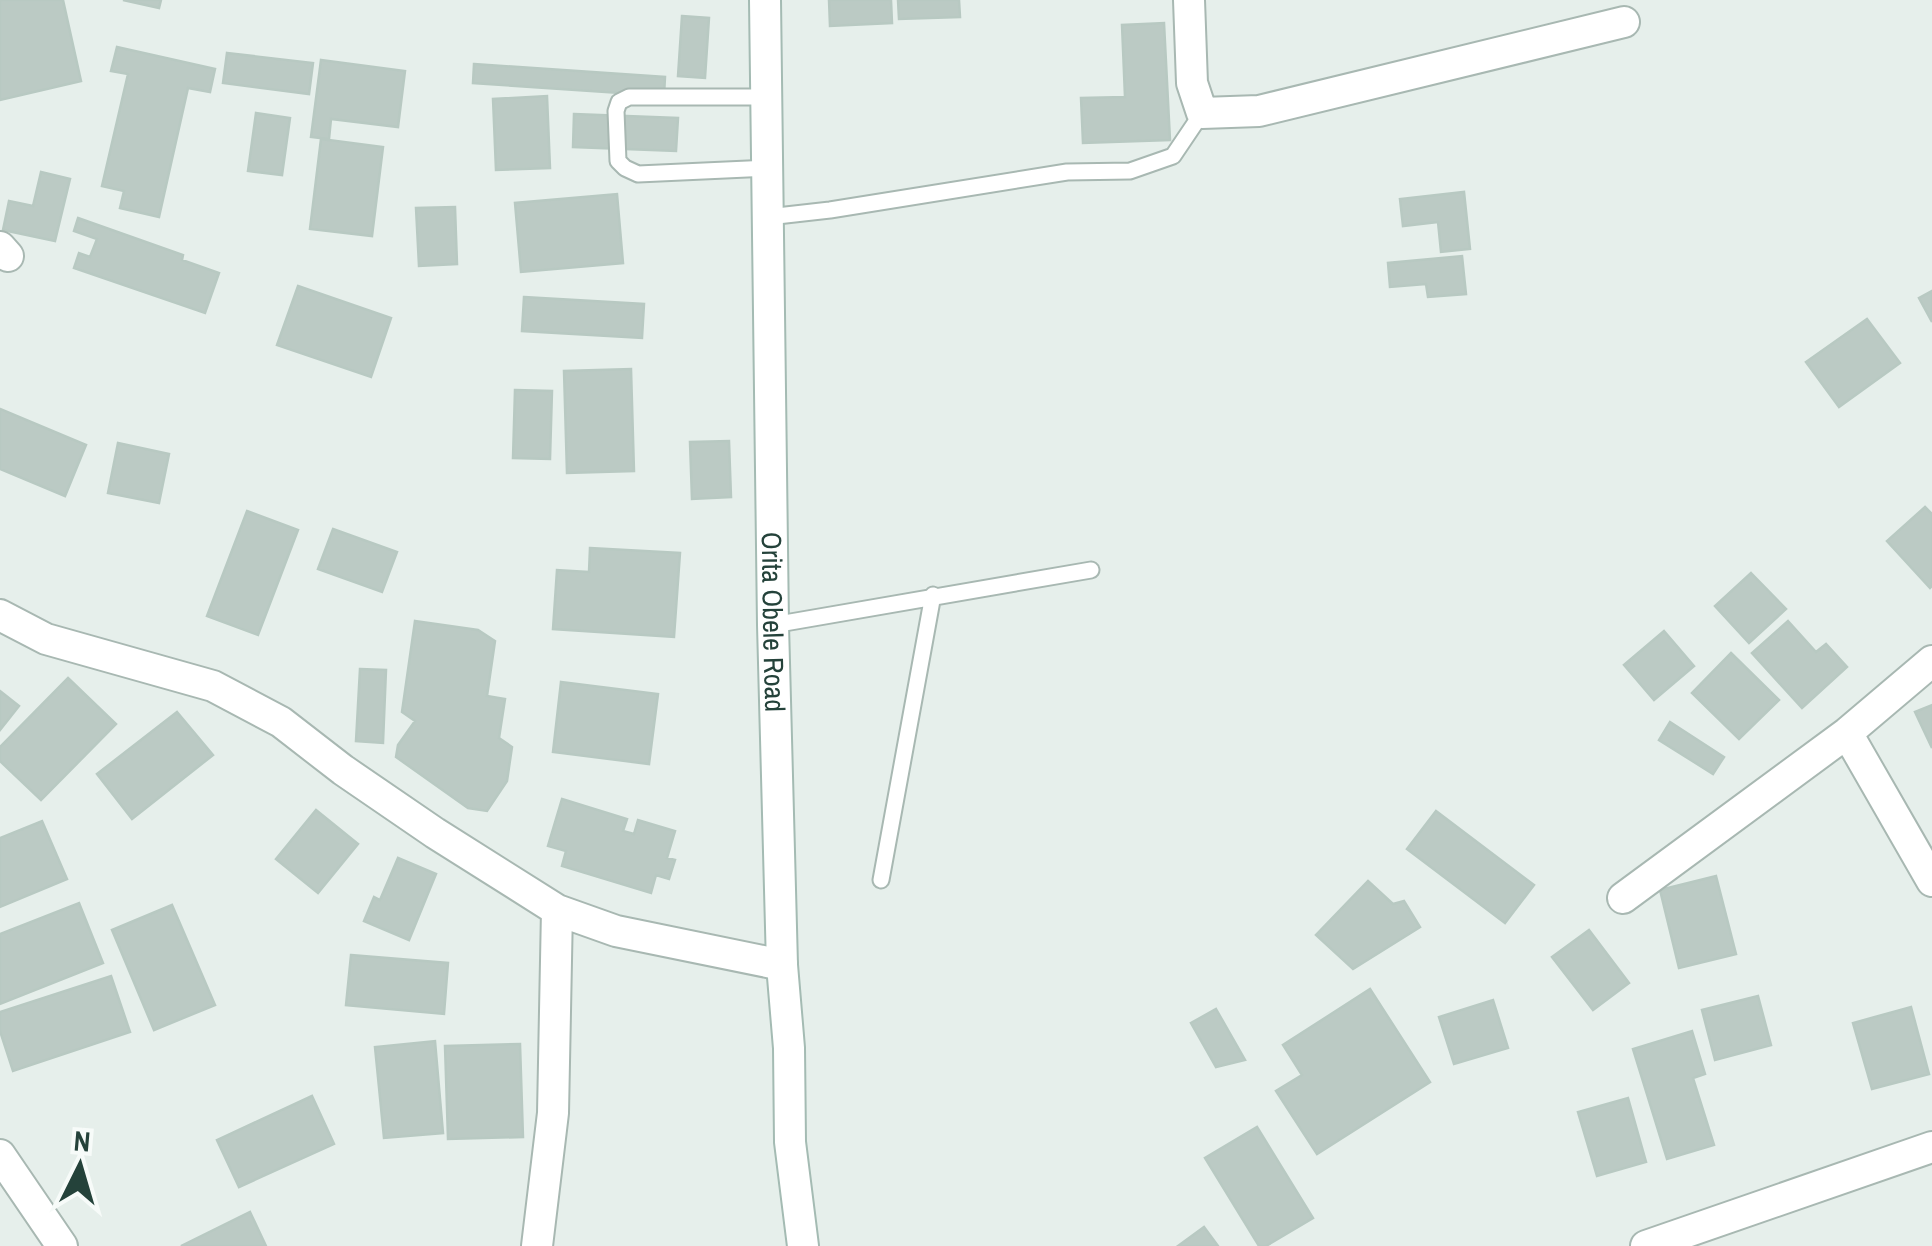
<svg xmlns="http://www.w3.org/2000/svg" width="1932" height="1246" viewBox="0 0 1932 1246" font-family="'Archivo Narrow',sans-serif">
	<rect width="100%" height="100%" fill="#e6efeb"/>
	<path fill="#bbcac4" stroke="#b8c9c2" stroke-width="2.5" d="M0 0H63L81 81 0 100Z
		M123 0H161L159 8Z
		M829 0H891L892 23 830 26Z
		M898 0H959L960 17 899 19Z
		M682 16 709 18 705 78 678 76Z
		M1164 23 1170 140 1083 143 1081 98 1125 97 1122 25Z
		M117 47 215 69 210 92 188 88 159 217 120 208 124 191 102 186 128 74 111 71Z
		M227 53 313 63 309 94 223 83Z
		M321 60 405 71 398 127 331 119 329 139 311 137Z
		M474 64 665 77 664 96 473 83Z
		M547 96 550 168 496 170 493 99Z
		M256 113 290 118 282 175 248 171Z
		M574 114 678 118 676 151 573 147Z
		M321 139 383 147 372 236 310 229Z
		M41 172 70 179 55 241 3 230 9 201 33 206Z
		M1464 192 1470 249 1441 252 1438 222 1403 226 1400 199Z
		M617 194 623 263 521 272 515 203Z
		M455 207 457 264 419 266 416 208Z
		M78 218 183 255 182 260 219 273 205 313 74 268 79 253 90 257 97 239 74 231Z
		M1462 256 1466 294 1428 297 1426 284 1390 287 1388 263Z
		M298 286 391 318 371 377 277 345Z
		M1932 291V322L1919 298Z
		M524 297 644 304 642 338 522 331Z
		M1867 319 1900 363 1839 407 1806 362Z
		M631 369 634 471 567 473 564 371Z
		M515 390 552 391 550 459 513 458Z
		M0 409 86 445 65 496 0 469Z
		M729 441 731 497 692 499 690 442Z
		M118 443 169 454 159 503 108 493Z
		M1925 507 1932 514V586L1930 588 1887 541Z
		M247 511 298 530 258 635 207 616Z
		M333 529 397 552 382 592 318 569Z
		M590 548 680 553 674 637 553 629 557 570 589 572Z
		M1751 573 1786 609 1749 643 1715 606Z
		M415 621 478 630 495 641 487 696 505 699 499 738 512 747 507 781 487 811 468 808 396 757 398 745 415 721 402 712Z
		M1788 621 1816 652 1826 644 1847 667 1802 708 1752 653Z
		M1664 631 1694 666 1654 700 1624 665Z
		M1731 653 1779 700 1739 739 1692 693Z
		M360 669 386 670 383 743 356 741Z
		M68 678 116 724 41 800 0 761V747Z
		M561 682 658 694 649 764 553 752Z
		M0 691 19 706 0 730Z
		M1932 705V748L1915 712Z
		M177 712 213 755 132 819 97 774Z
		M1670 722 1724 757 1713 774 1659 740Z
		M562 799 627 819 623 831 634 834 638 820 675 831 667 858 675 860 669 879 656 875 651 893 562 866 566 851 548 846Z
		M316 810 358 844 318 893 276 859Z
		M1436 811 1534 885 1505 923 1407 849Z
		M42 821 67 879 0 907V838Z
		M398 858 436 874 409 940 364 921 374 897 380 900Z
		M1716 876 1736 954 1679 968 1660 890Z
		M1368 881 1393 904 1404 901 1420 927 1353 969 1316 935Z
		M79 903 103 963 0 1004V934Z
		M172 905 215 1005 154 1030 112 930Z
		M1589 930 1629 983 1593 1010 1552 957Z
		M351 955 448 963 444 1014 346 1005Z
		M111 976 130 1032 13 1071 0 1031V1012Z
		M1370 989 1430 1082 1317 1154 1276 1091 1302 1075 1283 1045Z
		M1758 996 1771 1045 1715 1060 1702 1010Z
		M1493 1000 1508 1048 1454 1064 1439 1017Z
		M1911 1007 1929 1074 1872 1089 1853 1023Z
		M1216 1009 1245 1060 1216 1067 1191 1023Z
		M1692 1031 1705 1074 1693 1078 1714 1145 1667 1159 1633 1049Z
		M435 1041 443 1133 384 1138 375 1047Z
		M520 1044 523 1137 448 1139 445 1046Z
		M312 1096 334 1144 239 1187 217 1140Z
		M1628 1098 1646 1162 1597 1176 1578 1112Z
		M1257 1127 1313 1218 1266 1246H1259L1205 1158Z
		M250 1212 266 1246H181Z
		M1204 1227 1218 1246H1178Z"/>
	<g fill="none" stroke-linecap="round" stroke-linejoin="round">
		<defs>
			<path id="service" d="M766 97H629L619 102 616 111 618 161 625 168 638 174 767 168
				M768 217 830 210 1067 172 1130 171 1173 156 1202 113
				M773 625 1091 570
				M881 880 933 595"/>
			<path id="minor" d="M1189 0 1192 83 1202 113 1259 111 1624 22
				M0 247 8 256
				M0 615 46 639 213 686 281 722 343 770 435 833 557 910 616 931 782 965
				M1847 733 1932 881
				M1623 898 1847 733 1932 661
				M0 1155 62 1246
				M537 1246 553 1113 557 910"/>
			<path id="tertiary" d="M1646 1246 1932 1147"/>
			<g id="secondary">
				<path id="s1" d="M765 0 773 625 782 965 789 1048 790 1142 803 1246"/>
			</g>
		</defs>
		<use href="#service" stroke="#a8b8b2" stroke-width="19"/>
		<use href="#minor" stroke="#a8b8b2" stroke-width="34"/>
		<use href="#tertiary" stroke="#a8b8b2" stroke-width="34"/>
		<use href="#secondary" stroke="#a4bbb3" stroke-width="34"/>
		<use href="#service" stroke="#fff" stroke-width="15"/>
		<use href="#minor" stroke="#fff" stroke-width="30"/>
		<use href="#tertiary" stroke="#fff" stroke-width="30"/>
		<use href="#secondary" stroke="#fff" stroke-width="30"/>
	</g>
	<g text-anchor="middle" stroke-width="8" stroke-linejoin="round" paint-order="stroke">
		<g font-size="28" fill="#24423a" stroke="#f7fbf9">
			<text dy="10" stroke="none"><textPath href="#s1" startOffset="622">Orita Obele Road</textPath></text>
		</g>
	</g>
	<g transform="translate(80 1166) rotate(5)" stroke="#f7fbf9" stroke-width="8" paint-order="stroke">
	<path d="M0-8L18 38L0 25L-18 38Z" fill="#24423a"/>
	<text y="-15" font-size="28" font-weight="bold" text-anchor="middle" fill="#24423a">N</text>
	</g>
</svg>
